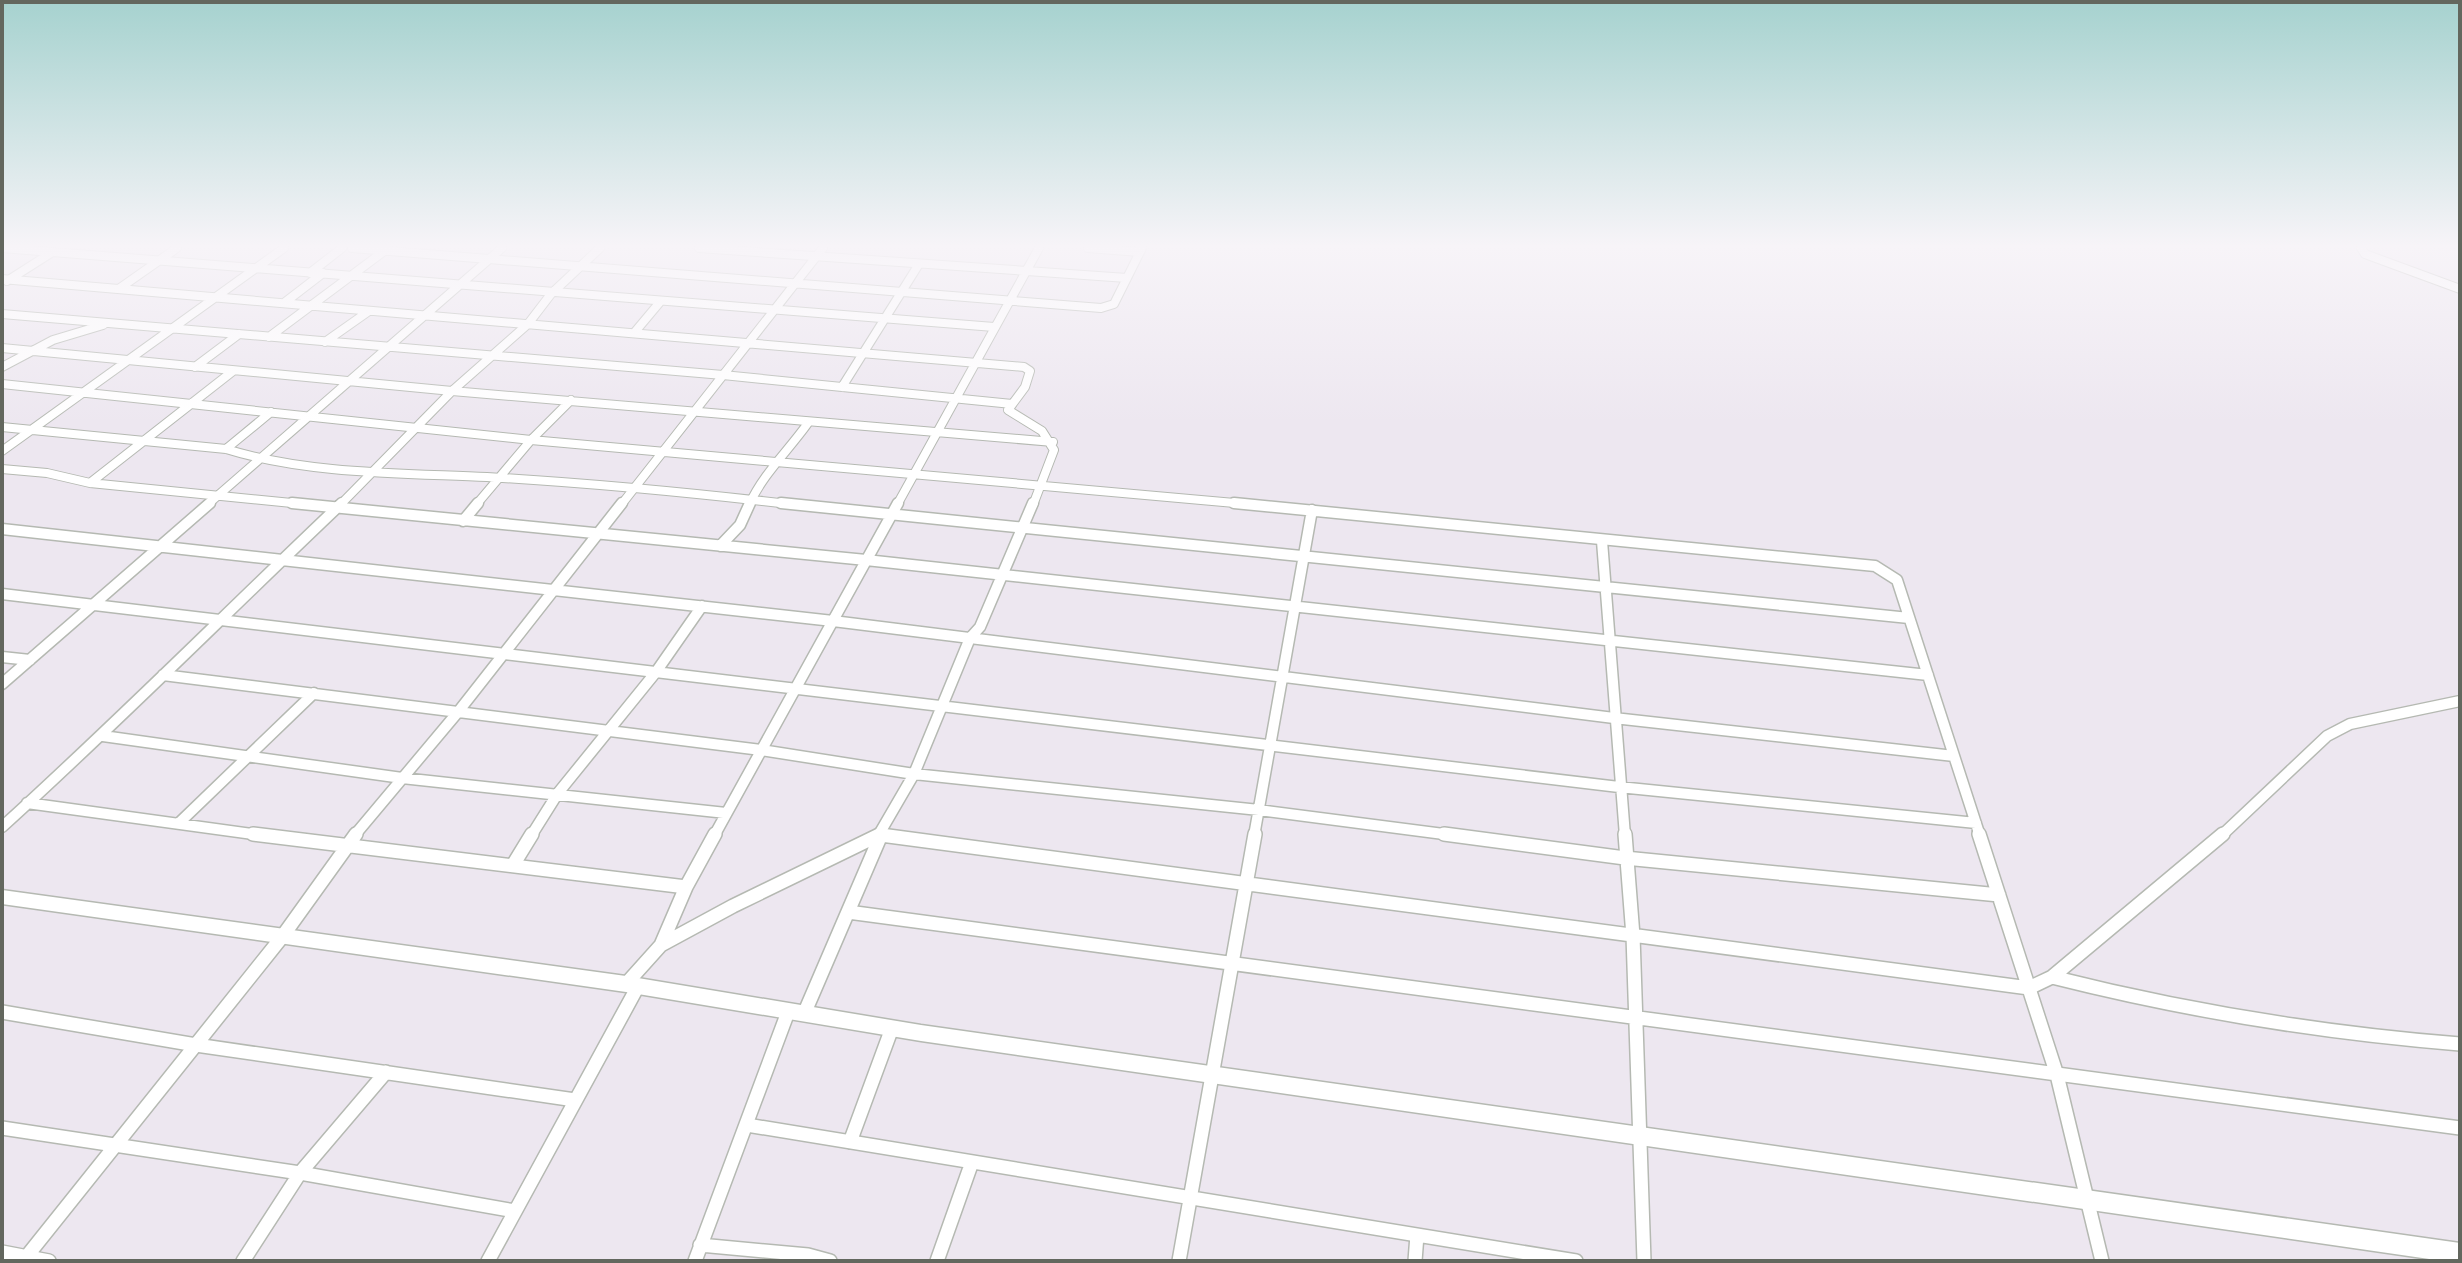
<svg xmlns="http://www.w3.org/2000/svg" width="2462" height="1263" viewBox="0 0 2462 1263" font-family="'Golos Text',sans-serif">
	<rect width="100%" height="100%" fill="#ede7f0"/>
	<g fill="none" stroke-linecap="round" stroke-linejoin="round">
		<defs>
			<path id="minor-far2" d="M2 248 994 327
				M352 248 1101 308 1114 304 1142 248
				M699 248 1127 278
				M1088 248 1140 252
				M2361 248 2365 254 2460 289
				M310 273 342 248
				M2 279 1024 367 1030 371 1025 387 1008 410 1042 431 1054 450 1033 505
				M7 281 51 253
				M120 288 177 248
				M284 303 323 273
				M2 314 723 375 1012 404
				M634 333 660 302
				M269 337 387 249
				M325 342 369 311
				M2 348 452 391 1053 442
				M2 367 53 340 103 325
				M195 367 239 334
				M2 384 531 440 1257 505
				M842 387 919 264
				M2 427 226 449C306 474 403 473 487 477 591 483 694 493 798 505
				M226 449 271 412
				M2 451 284 248
				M2 469 47 473 90 483 312 505
				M90 483 233 371
				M207 505 502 248
				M340 505 452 391 528 324 551 294 600 248
				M476 505 531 440 571 400
				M621 505 823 248
				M749 505C763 474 788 451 808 423
				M897 505 1039 248"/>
			<path id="minor-far1" d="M292 503 866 560 1928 675
				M781 503 1909 618
				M1234 503 1875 566 1897 580 1980 836
				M463 521 478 503
				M2 529 833 621 1614 718 1954 756
				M1602 541 1625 836
				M720 546 740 525 750 503
				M2 594 1619 787 1976 823
				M2 657 30 660
				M163 675 761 750 914 774 1259 810 1459 836
				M2 684 210 503
				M103 736 402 778 726 813
				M27 803 267 836
				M179 823 314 693
				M2 827C118 722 228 611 342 503
				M354 836 458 712 622 503
				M531 836 558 793 656 672 702 606
				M714 836 898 503
				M878 836 914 774 970 638 980 627 1033 503
				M880 836H891
				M1254 836 1312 510
				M2221 836 2327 736 2350 724 2460 701"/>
			<path id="minor" d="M253 834 686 887
				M1444 834 1625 858 1999 895
				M1625 834 1633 936 1644 1261
				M1979 834 2057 1075 2102 1261
				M513 865 532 834
				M848 912 2460 1128
				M661 945 733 906 881 834
				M2052 977C2187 1011 2322 1033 2460 1044
				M626 984 661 945 686 887 715 834
				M2 1012 196 1045 575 1100
				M804 1014 881 835 2029 988 2052 977 2223 834
				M747 1125 1576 1261
				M2 1128 300 1173 515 1211
				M850 1142 892 1028
				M700 1245 808 1255 830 1261
				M2 1252 49 1261
				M23 1261 282 937 356 834
				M243 1261 300 1173 386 1072
				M488 1261 637 988
				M695 1261 788 1012
				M937 1261 972 1162
				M1179 1261 1255 834
				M1415 1261 1417 1235"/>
			<path id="tertiary" d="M2 890 626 976 921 1025 2460 1243V1261H2443L921 1041 626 992 2 904Z"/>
		</defs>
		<use href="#minor-far2" stroke="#b5b9b2" stroke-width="10"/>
		<use href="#minor-far1" stroke="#b5b9b2" stroke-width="13"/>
		<use href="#minor" stroke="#b5b9b2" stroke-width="16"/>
		<use href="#tertiary" stroke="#b5b9b2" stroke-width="3"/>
		<use href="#minor-far2" stroke="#fff" stroke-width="8"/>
		<use href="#minor-far1" stroke="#fff" stroke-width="10"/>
		<use href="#minor" stroke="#fff" stroke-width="13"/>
		<use href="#tertiary" fill="#fff" fill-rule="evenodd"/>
	</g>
	<linearGradient id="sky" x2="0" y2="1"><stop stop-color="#a6d2cf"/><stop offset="0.58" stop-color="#f7f4f8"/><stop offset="1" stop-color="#f7f4f8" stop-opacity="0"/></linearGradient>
	<rect width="2462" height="424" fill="url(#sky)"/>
	<rect width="2462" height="1263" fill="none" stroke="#63675e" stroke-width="8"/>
</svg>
